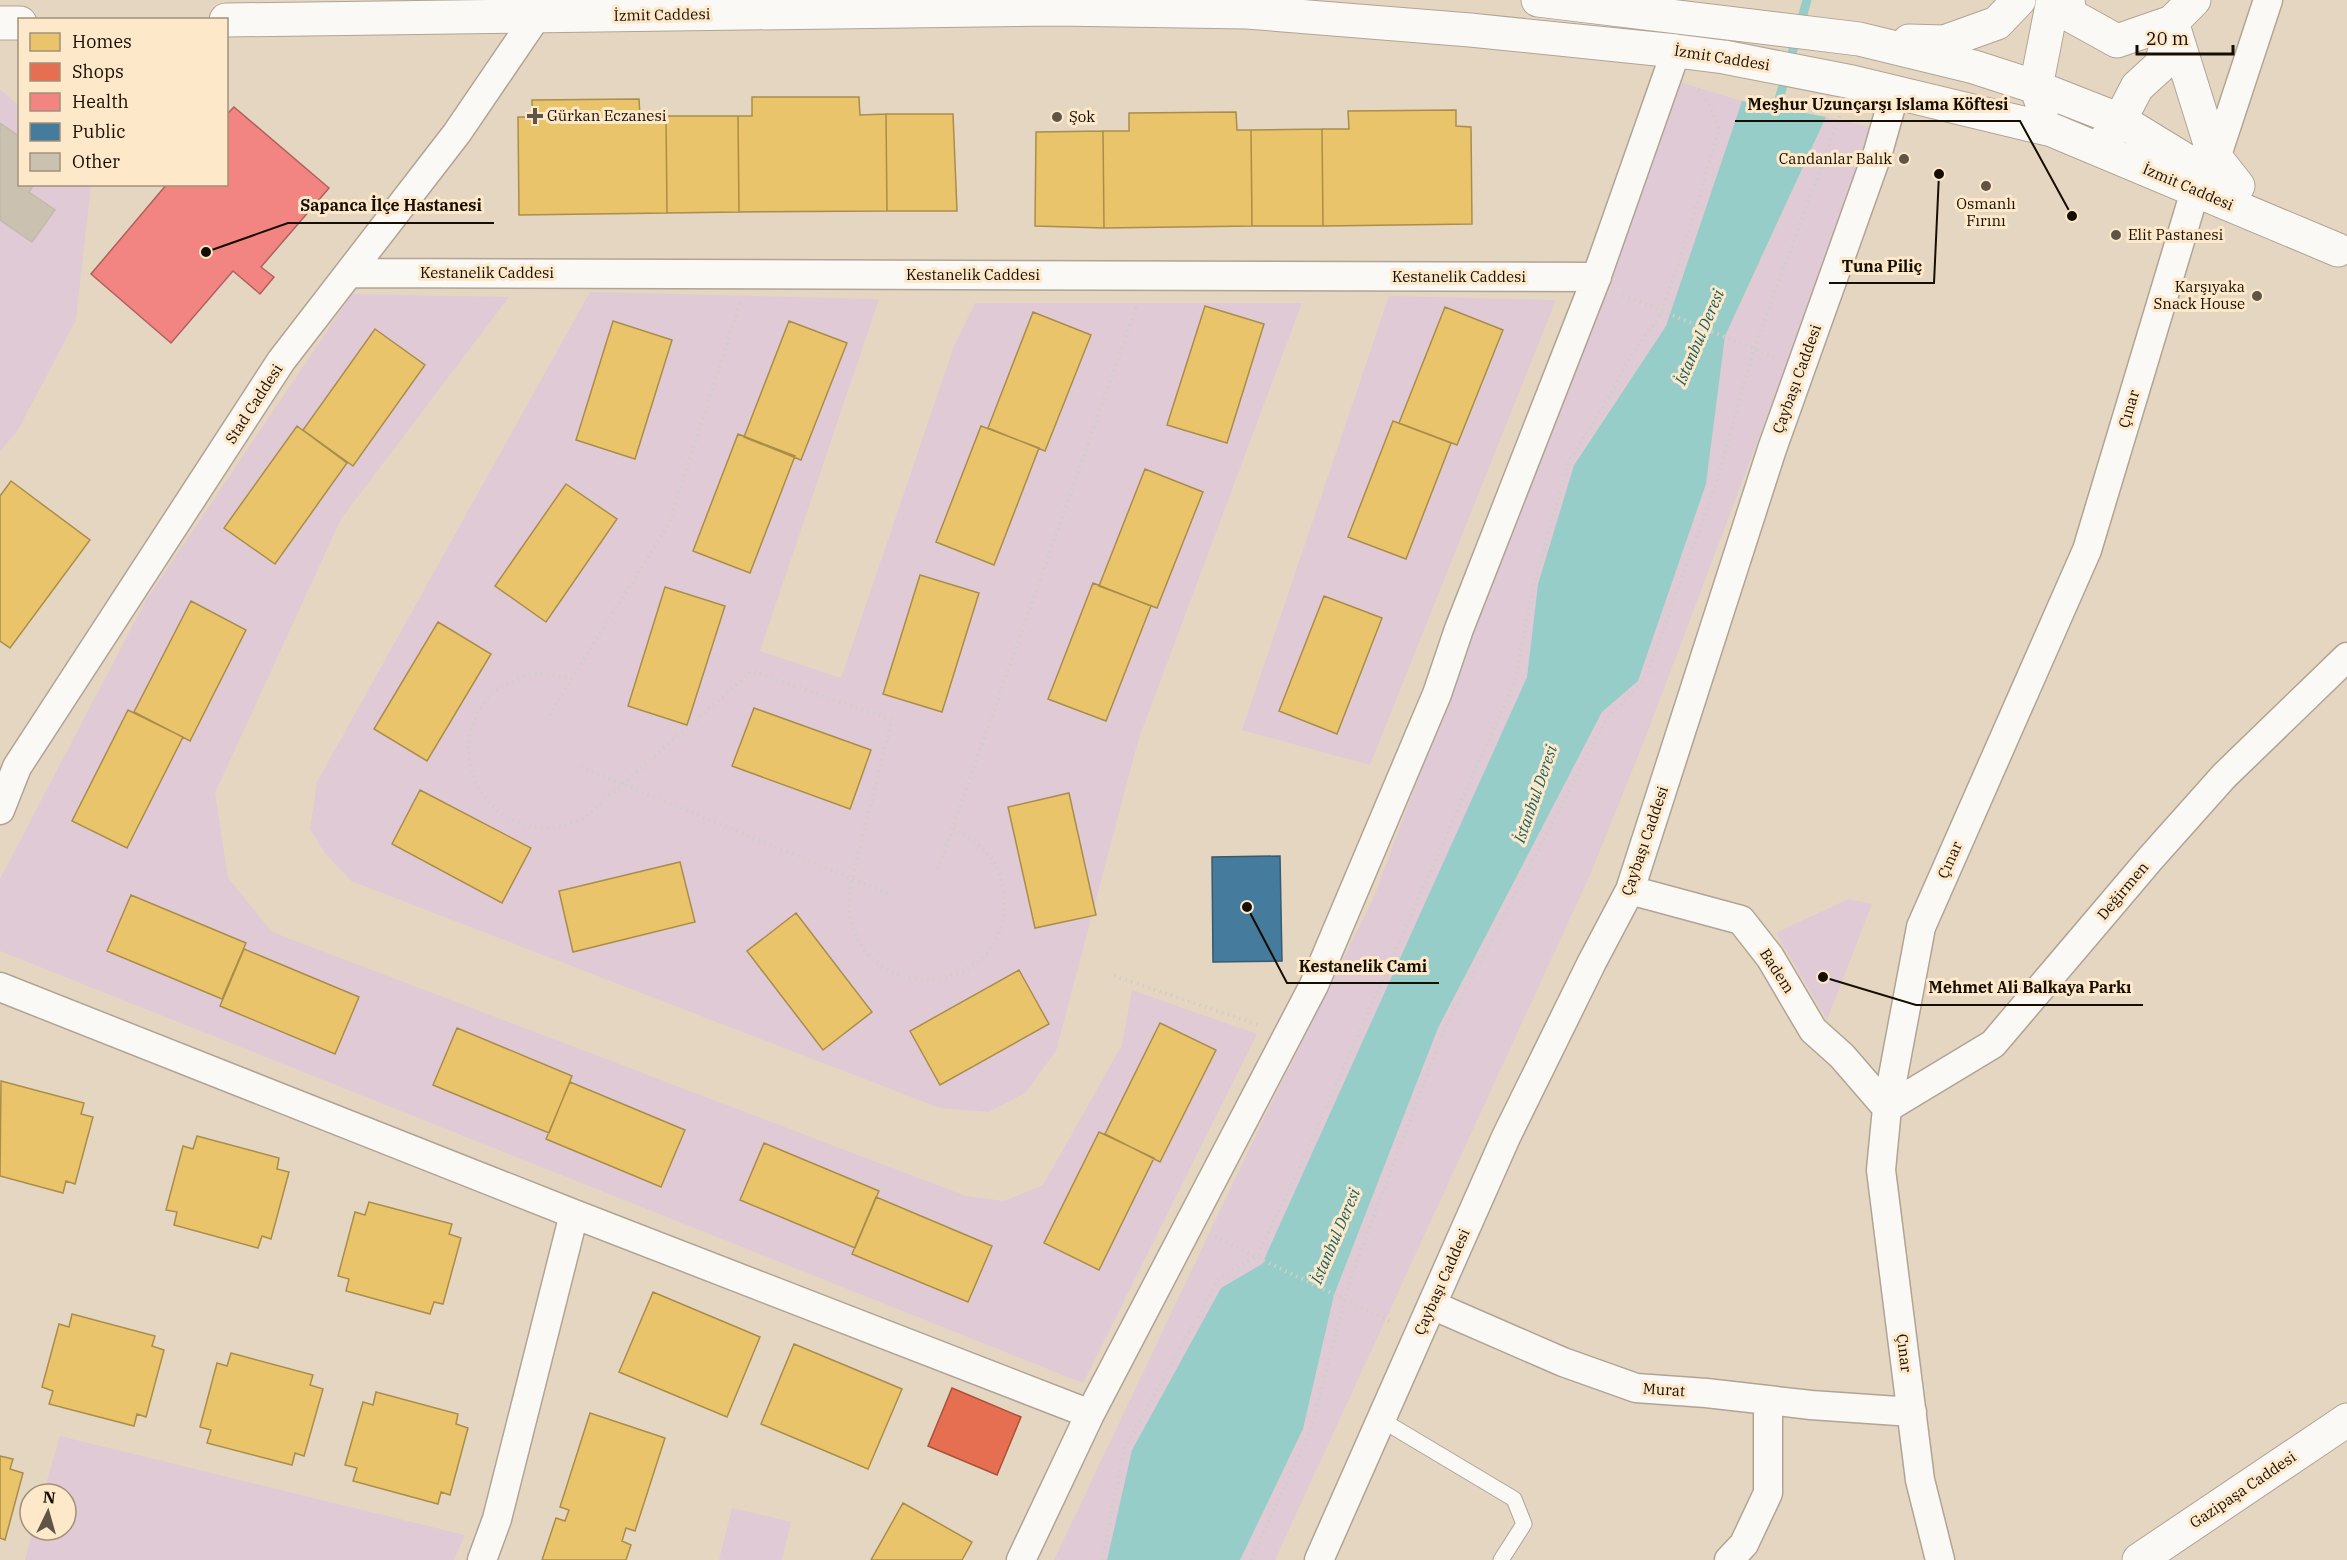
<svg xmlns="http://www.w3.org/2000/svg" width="2347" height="1560" viewBox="0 0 2347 1560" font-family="'IBM Plex Serif',serif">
	<rect width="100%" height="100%" fill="#e5d6c2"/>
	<path fill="#e0cad6" d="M1676 81 1742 101 1666 326 1575 462 1538 584 1527 677 1262 1264 1221 1288 1132 1450 1107 1560H1054L1261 1124 1373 899 1540 452Z
		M0 89 19 106 20 184 91 185 76 320 18 430 0 451Z
		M1826 117 1876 128 1646 736 1590 875 1275 1560H1240L1303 1429 1334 1295 1438 1028 1602 712 1638 681 1706 484 1725 336Z
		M590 292 879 299 760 651 841 678 954 346 975 303H1302L1138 741 1056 1051 1025 1093 989 1112 940 1108 351 881 325 853 310 829 317 782Z
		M352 294 509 297 341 519 215 793 228 878 272 932 966 1196 1004 1201 1043 1185 1122 1045 1132 990 1257 1034 1083 1383 0 951V879L146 600Z
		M1389 296 1556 300 1370 765 1242 730Z
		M1848 899 1872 904 1827 1020 1776 933Z
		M60 1436 465 1535 454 1560H25L33 1530H66V1494H43Z
		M732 1508 791 1522 782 1560H719Z"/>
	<path fill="#96cdc8" d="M1742 101 1826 117 1725 336 1706 484 1638 681 1602 712 1438 1028 1334 1295 1303 1429 1240 1560H1107L1132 1450 1221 1288 1262 1264 1527 677 1538 584 1574 465 1666 326Z"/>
	<path fill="#e9c46a" stroke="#aa8d4b" stroke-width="1.5" d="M752 97H859L860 115 886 114 887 211 739 212 738 116H752Z
		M639 99 640 116H666L667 213 519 215 518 117H532V100Z
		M1456 110V126L1471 127 1472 224 1323 226 1322 129H1349L1348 111Z
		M1236 112 1237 130H1251L1252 226 1104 228 1103 131H1129V113Z
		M886 114H953L957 211H887Z
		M666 116H738L739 212 667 213Z
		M1322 129 1323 226H1252L1251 130Z
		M1103 131 1104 228 1035 226 1036 132Z
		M1205 306 1264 324 1227 443 1167 425Z
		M1445 307 1503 330 1457 445 1399 423Z
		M1033 312 1091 335 1045 451 988 428Z
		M613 321 672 340 635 459 576 440Z
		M789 321 847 343 801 460 744 437Z
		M375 329 425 365 353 466 303 430Z
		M1393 421 1451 443 1406 559 1348 537Z
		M297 426 347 463 275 564 224 528Z
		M981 426 1039 448 994 565 936 542Z
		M738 434 795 456 750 573 693 551Z
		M1145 469 1203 492 1157 608 1099 586Z
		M11 481 90 540 10 648 0 641V496Z
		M566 484 617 519 546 622 495 586Z
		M920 575 979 593 942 712 883 694Z
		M1093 583 1151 606 1106 721 1048 699Z
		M665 587 725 606 687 725 628 706Z
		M1324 596 1382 618 1337 734 1279 711Z
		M191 601 246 630 190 741 134 712Z
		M438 622 491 654 427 761 374 729Z
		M754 708 871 750 850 809 732 766Z
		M128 710 183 737 127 848 72 821Z
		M420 790 531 848 502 903 392 844Z
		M1069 793 1096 915 1035 928 1008 807Z
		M680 862 695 922 573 952 559 891Z
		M131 895 246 943 222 999 107 951Z
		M796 913 872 1012 823 1050 747 951Z
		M244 949 359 997 335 1054 220 1006Z
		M1019 970 1049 1024 940 1085 910 1031Z
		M1160 1023 1216 1050 1160 1162 1105 1134Z
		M457 1028 572 1076 549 1133 433 1085Z
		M1 1081 84 1103 81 1114 93 1117 75 1184 66 1181 63 1193 0 1176Z
		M570 1082 685 1130 661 1187 546 1139Z
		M1099 1132 1154 1158 1099 1270 1044 1243Z
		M197 1136 279 1158 277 1169 289 1172 271 1239 262 1236 258 1248 174 1225 177 1212 166 1210 183 1146 193 1149Z
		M764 1143 879 1191 855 1248 740 1200Z
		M876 1197 992 1246 968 1302 852 1254Z
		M369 1202 452 1224 449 1234 461 1238 443 1304 434 1302 430 1314 346 1291 349 1279 338 1276 355 1212 365 1215Z
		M653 1292 760 1337 727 1417 619 1372Z
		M72 1314 155 1336 152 1346 164 1350 146 1417 137 1414 134 1426 49 1404 53 1391 42 1387 59 1324 69 1327Z
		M794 1344 902 1389 868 1469 761 1424Z
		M231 1353 313 1375 310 1385 323 1389 304 1456 295 1453 292 1465 207 1443 211 1430 200 1427 217 1363 227 1366Z
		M376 1392 458 1414 456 1424 468 1428 450 1495 441 1492 438 1504 353 1481 357 1468 345 1465 363 1402 373 1405Z
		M590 1413 665 1438 635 1531 626 1528 622 1541 631 1545 626 1560H542L556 1518 565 1521 569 1510 560 1507Z
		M0 1456 13 1459 10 1469 23 1473 5 1540 0 1538Z
		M903 1503 972 1542 962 1560H871Z"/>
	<path fill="#e76f51" stroke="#a95239" stroke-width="1.5" d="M952 1388 1021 1417 997 1475 928 1446Z"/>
	<path fill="#f28482" stroke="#b0615c" stroke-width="1.5" d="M234 107 329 188 261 267 274 277 260 294 233 271 171 343 91 274 167 184H226V115Z"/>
	<path fill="#457b9d" stroke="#375a6e" stroke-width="1.5" d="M1280 856 1282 961 1213 962 1212 857Z"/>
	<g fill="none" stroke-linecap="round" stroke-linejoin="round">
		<path stroke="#96cdc8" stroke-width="9" d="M1774 117 1807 0"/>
	</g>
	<path fill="#cbc1b1" stroke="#c5b9a9" stroke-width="1.5" d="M0 123 20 137V184H34L29 192 55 210 32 242 0 220Z"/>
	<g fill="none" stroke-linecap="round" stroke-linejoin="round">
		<defs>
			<path id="lane" d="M1380 1419 1514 1499 1524 1524 1501 1560"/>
			<path id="street" d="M2216 158 2268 0
				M349 273 1597 277
				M0 810 17 767 281 361 457 133 536 17
				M1630 890 1741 920 1770 957 1813 1030 1842 1056 1887 1108
				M0 987 574 1214 1090 1414
				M1887 1108 1993 1044 2150 859 2224 776 2347 657
				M1432 1305 1563 1362 1636 1388 1706 1393 1811 1405 1912 1412
				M482 1560 497 1519 574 1214
				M1021 1560 1090 1414 1314 985 1437 694 1459 629 1594 284 1676 51
				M1319 1560 1506 1137 1592 962 1630 890 1772 449 1878 152 1895 92
				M1729 1560 1744 1544 1768 1493V1401
				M1940 1560 1920 1480 1881 1170 1887 1108 1921 927 2087 550 2195 191"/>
			<path id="secondary" d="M1538 0 1859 39 1974 67 2036 87 2120 120 2231 188
				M2068 0 2070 15 2117 41 2172 22 2194 0
				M226 20 1056 9 1247 12 1470 30 1676 51 1724 57 1852 82 2052 130 2338 250
				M2172 22 2212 150 2216 158 2238 186
				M0 23H20
				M1909 41 1944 42 1997 23 2019 0
				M2043 106 2036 87 2053 0
				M2107 138 2120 120 2137 87 2161 65 2172 22
				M2139 1560 2347 1420"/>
		</defs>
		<use href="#lane" stroke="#b0a494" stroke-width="17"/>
		<use href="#street" stroke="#b0a494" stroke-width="31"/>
		<use href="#secondary" stroke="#b0a494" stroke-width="35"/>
		<path stroke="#d1cec7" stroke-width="4" stroke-dasharray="1.5 4.5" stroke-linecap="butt" d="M1623 295 1774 357
			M572 678C561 677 550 674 540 674 528 673 515 679 505 685 434 729 475 838 558 827 566 826 576 821 584 818L752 671 892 720 852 879C851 888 848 898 849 907 858 1011 1013 999 1004 895 1001 859 980 843 951 827
			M549 715 669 524 740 303
			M581 767 890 894
			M938 869 1137 305
			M1114 976 1259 1025
			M1215 1237 1392 1322
			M1102 1560 1125 1448 1220 1277 1257 1256 1300 1167 1515 680 1534 584 1569 461 1603 407 1630 357 1657 320 1677 270 1719 130C1714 115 1708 99 1696 88
			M1251 1560 1311 1429 1350 1280 1443 1032 1607 718 1646 677 1716 484 1754 349 1841 113"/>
		<use href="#lane" stroke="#fbf9f6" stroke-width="15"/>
		<use href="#street" stroke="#fbf9f6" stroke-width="28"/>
		<use href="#secondary" stroke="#fbf9f6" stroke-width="33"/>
	</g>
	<g fill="#5f5445" stroke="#fde8c9" stroke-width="2">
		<path d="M532 107h6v6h6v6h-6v6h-6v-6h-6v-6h6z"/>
		<circle cx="1057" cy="117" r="6"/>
		<circle cx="1904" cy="159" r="6"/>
		<circle cx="1986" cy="186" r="6"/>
		<circle cx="2116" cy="235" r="6"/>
		<circle cx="2257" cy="296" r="6"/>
	</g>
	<g text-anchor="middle" stroke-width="6" stroke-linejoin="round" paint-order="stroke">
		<g font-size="15" fill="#170e02" stroke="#fde8c9">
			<text transform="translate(662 15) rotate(-1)" y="5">İzmit Caddesi</text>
			<text transform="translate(1722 58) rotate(9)" y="5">İzmit Caddesi</text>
			<text transform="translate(2188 187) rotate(23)" y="5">İzmit Caddesi</text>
			<text x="487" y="278">Kestanelik Caddesi</text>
			<text x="973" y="280">Kestanelik Caddesi</text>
			<text x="1459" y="282">Kestanelik Caddesi</text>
			<text transform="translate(1797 379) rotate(-70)" y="5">Çaybaşı Caddesi</text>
			<text transform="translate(254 404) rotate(-57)" y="5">Stad Caddesi</text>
			<text transform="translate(2129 409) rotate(-73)" y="5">Çınar</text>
			<text transform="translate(1645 841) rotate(-71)" y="5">Çaybaşı Caddesi</text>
			<text transform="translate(1950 860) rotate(-66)" y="5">Çınar</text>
			<text transform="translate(2123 891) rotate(-50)" y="5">Değirmen</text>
			<text transform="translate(1777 971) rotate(57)" y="5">Badem</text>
			<text transform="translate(1442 1282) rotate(-66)" y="5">Çaybaşı Caddesi</text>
			<text transform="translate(1904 1353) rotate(83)" y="5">Çınar</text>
			<text transform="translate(1664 1390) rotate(4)" y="5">Murat</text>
			<text transform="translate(2243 1490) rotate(-34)" y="5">Gazipaşa Caddesi</text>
		</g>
		<g font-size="15" fill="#170e02" stroke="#fde8c9" text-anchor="start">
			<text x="547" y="121">Gürkan Eczanesi</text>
			<text x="1069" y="122">Şok</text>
			<text x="1892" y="164" text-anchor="end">Candanlar Balık</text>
			<text x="1986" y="209" text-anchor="middle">Osmanlı<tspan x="1986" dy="17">Fırını</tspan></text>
			<text x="2128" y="240">Elit Pastanesi</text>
			<text x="2245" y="292" text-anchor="end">Karşıyaka<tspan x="2245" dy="17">Snack House</tspan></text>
		</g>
		<g font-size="16" font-style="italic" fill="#185f60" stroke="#fde8c9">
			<text transform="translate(1699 337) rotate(-67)" y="6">İstanbul Deresi</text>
			<text transform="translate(1535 794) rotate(-71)" y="6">İstanbul Deresi</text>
			<text transform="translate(1335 1236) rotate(-67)" y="6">İstanbul Deresi</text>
		</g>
	</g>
	<path fill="none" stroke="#170e02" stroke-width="2" d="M2072 216L2020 121H1735M206 252L288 223H494M1939 174L1934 283H1829M1247 907L1287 983H1439M1823 977L1916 1005H2143"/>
	<g fill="#170e02" stroke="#fde8c9" stroke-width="2">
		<circle cx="2072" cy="216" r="6"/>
		<circle cx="206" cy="252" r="6"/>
		<circle cx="1939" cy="174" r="6"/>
		<circle cx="1247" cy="907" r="6"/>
		<circle cx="1823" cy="977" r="6"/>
	</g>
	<g font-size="16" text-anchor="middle" font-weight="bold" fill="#170e02" stroke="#fde8c9" stroke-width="6" stroke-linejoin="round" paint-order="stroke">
		<text x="1878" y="110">Meşhur Uzunçarşı Islama Köftesi</text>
		<text x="391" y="211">Sapanca İlçe Hastanesi</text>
		<text x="1882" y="272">Tuna Piliç</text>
		<text x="1363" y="972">Kestanelik Cami</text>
		<text x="2030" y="993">Mehmet Ali Balkaya Parkı</text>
	</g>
	<rect x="18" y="18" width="210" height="168" fill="#fde8c9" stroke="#a19179" stroke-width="1.5"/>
	<rect x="30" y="33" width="30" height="18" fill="#e9c46a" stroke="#a19179" stroke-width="1.5"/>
	<text x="72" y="48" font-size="18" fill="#170e02">Homes</text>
	<rect x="30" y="63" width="30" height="18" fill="#e76f51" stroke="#a19179" stroke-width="1.5"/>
	<text x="72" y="78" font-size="18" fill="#170e02">Shops</text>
	<rect x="30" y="93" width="30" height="18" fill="#f28482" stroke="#a19179" stroke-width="1.5"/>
	<text x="72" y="108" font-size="18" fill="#170e02">Health</text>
	<rect x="30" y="123" width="30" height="18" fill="#457b9d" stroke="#a19179" stroke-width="1.5"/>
	<text x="72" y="138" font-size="18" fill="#170e02">Public</text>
	<rect x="30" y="153" width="30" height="18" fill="#cbc1b1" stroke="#a19179" stroke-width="1.5"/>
	<text x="72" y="168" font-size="18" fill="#170e02">Other</text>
	<g transform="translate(48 1512) rotate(5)"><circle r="28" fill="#fde8c9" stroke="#a19179" stroke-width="1.5"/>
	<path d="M0-4.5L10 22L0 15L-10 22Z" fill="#5f5445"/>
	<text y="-9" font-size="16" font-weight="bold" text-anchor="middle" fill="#170e02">N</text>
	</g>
	<path d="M2137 45v9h96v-9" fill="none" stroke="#170e02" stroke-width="3"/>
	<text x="2146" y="45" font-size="18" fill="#170e02" stroke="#fde8c9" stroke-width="4.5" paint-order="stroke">20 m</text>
</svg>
